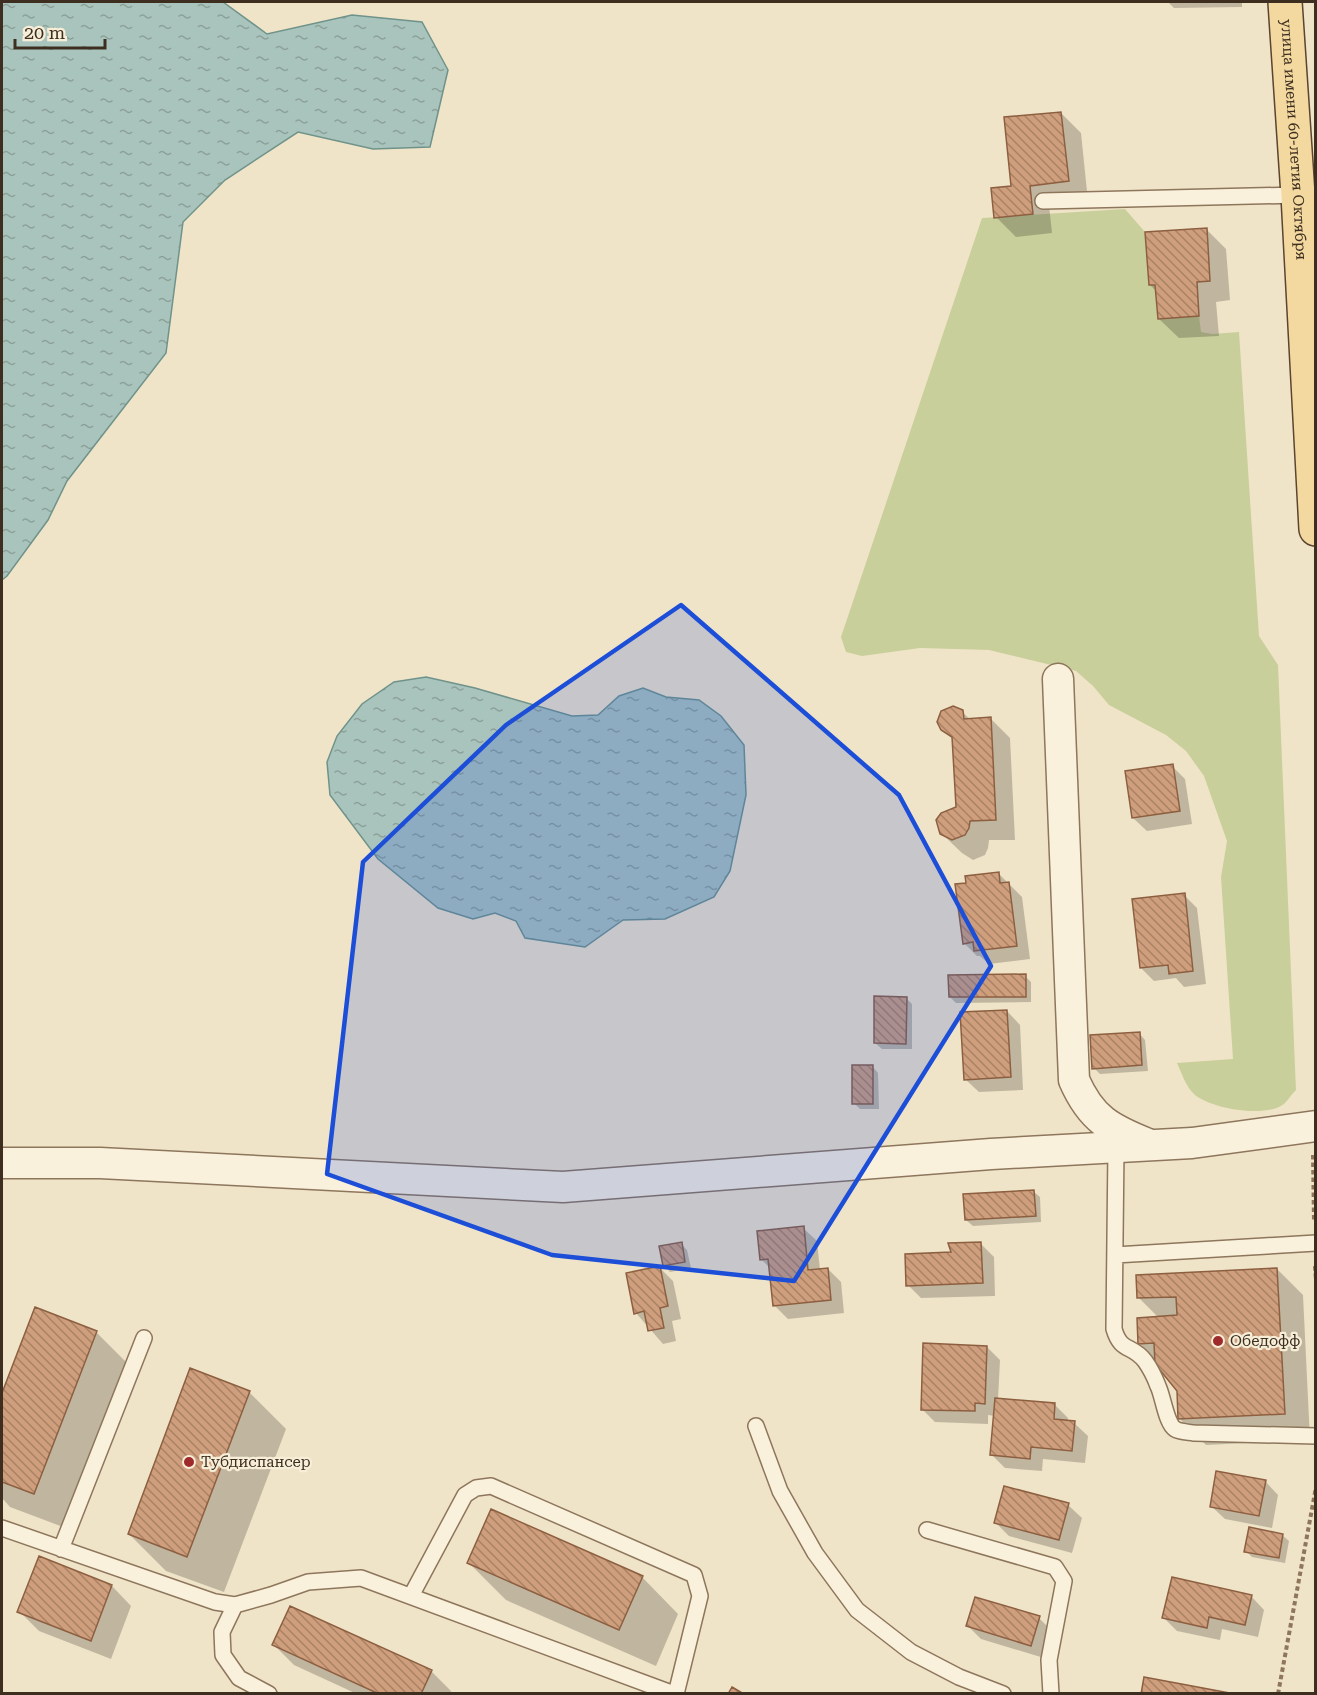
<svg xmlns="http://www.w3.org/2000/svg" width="1317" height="1695" viewBox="0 0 1317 1695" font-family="'Roboto Serif',serif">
	<defs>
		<pattern id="water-ripples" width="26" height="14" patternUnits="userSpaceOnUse" patternTransform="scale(1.5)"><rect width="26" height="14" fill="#a9c4bc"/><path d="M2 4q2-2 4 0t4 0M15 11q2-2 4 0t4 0" fill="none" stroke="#8ba098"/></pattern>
		<pattern id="building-back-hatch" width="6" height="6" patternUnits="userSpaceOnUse" patternTransform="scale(1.5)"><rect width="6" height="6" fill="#cf9f7d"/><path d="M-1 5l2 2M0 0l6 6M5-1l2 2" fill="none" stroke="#a98266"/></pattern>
	</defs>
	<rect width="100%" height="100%" fill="#f0e4c8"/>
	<path fill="#c9cf9b" d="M1125 209 1145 232 1149 285H1155L1158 319 1199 316 1201 332 1212 334 1239 332 1259 636 1278 665 1296 1090C1292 1094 1288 1100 1284 1104 1266 1118 1212 1109 1195 1095 1186 1087 1182 1074 1177 1063L1233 1059 1221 877 1227 841 1204 776 1186 751 1166 735 1109 705 1093 686 1076 671 989 650 920 648 862 656 846 652 841 637 982 218Z"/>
	<path fill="url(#water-ripples)" stroke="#6f938a" stroke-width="1.5" d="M2 2H223L267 34 352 15 422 22 448 70 430 147 373 149 298 132 225 180 183 222 166 353 67 481 48 520 7 576 2 580Z
		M426 677 475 688 572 716 598 715 619 696 643 688 666 697 699 700 721 716 744 745 746 795 730 871 714 897 665 919 623 920 585 947 525 938 516 921 495 913 473 919 438 908 378 859 330 795 327 762 337 736 362 704 394 682Z"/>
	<path fill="#0003" d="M1168 2H1242V7L1174 8Z
		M1061 113 1081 133 1088 201 1049 205 1052 233 1016 237 996 217 1013 187Z
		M1206 229 1226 249 1230 300 1216 302 1219 336 1179 338 1159 319 1157 292 1150 285Z
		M962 712 971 720 991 719 1010 738 1015 840H989L988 848 985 855 973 860 962 853 941 833 957 808 954 740 942 729Z
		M1172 766 1185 779 1192 824 1147 831 1133 818Z
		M998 873 1022 897 1030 959 989 964 980 956H977L964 943 968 885Z
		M1184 895 1197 908 1206 984 1184 987 1176 978 1154 981 1141 968Z
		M1025 976 1031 982V1002L956 1003 950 997Z
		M906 998 912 1004V1049H882L875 1043Z
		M1007 1011 1020 1025 1023 1090 979 1092 965 1079Z
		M1139 1033 1145 1040 1148 1071 1100 1074 1094 1068Z
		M872 1066 878 1073 879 1109H860L854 1103Z
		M1033 1191 1040 1197 1041 1222 973 1226 966 1220Z
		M803 1228 817 1241 820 1270 828 1269 841 1282 844 1313 788 1319 774 1305 771 1269 762 1260Z
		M681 1244 687 1250 691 1268 670 1272 664 1265Z
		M981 1244 994 1257 995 1296 921 1298 908 1285 953 1254Z
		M659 1267 673 1281 681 1319 672 1321 676 1341 663 1344 636 1313Z
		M1277 1269 1303 1295 1310 1440 1206 1445 1180 1419 1178 1390 1156 1361 1139 1343 1159 1318 1139 1298Z
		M36 1309 96 1332 133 1369 71 1530 10 1507 2 1498V1397Z
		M987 1347 1000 1360 998 1400 1055 1405 1068 1418 1067 1422 1074 1423 1088 1436 1085 1463 1043 1459 1042 1471 1005 1468 992 1455 995 1416 988 1415V1424L935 1422 922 1409Z
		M249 1392 286 1429 224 1592 166 1571 129 1534Z
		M1265 1481 1278 1495 1272 1528 1225 1519 1211 1506Z
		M1068 1505 1082 1518 1072 1553 1009 1536 995 1522Z
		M1282 1535 1289 1541 1285 1563 1252 1557 1246 1551Z
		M40 1558 112 1586 131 1606 111 1659 39 1631 19 1611Z
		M469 1563 642 1577 678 1614 656 1666 506 1600Z
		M1251 1596 1264 1610 1258 1637 1222 1629 1220 1640 1177 1631 1163 1617Z
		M1039 1618 1052 1631 1044 1658 981 1639 968 1626Z
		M274 1645 431 1671 451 1691 450 1694H357L294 1665Z"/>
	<path fill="url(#building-back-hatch)" stroke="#8d5f41" stroke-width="1.5" d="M1061 112 1069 181 1030 186 1033 214 994 218 991 188 1011 186 1004 117Z
		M1207 228 1210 281 1197 282 1199 316 1158 319 1155 285H1149L1145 232Z
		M953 706 963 710 964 719 991 717 996 820 970 821 969 828 965 835 952 840 940 834 936 820 941 813 956 807 952 737 941 730 937 722 941 711Z
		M1173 764 1180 811 1132 818 1125 771Z
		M999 872 1000 883 1009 882 1017 946 974 951 973 942 963 944 955 884 966 883 965 876Z
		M1185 893 1193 971 1169 974 1168 965 1140 968 1132 899Z
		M1026 974V997H949L948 975Z
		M874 996 907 997 906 1044 874 1043Z
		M1007 1010 1011 1077 964 1080 960 1012Z
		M1140 1032 1142 1065 1092 1069 1090 1035Z
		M852 1065H873V1104H852Z
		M1034 1190 1036 1216 965 1220 963 1194Z
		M804 1226 808 1270 828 1268 831 1300 773 1306 768 1259 760 1260 757 1231Z
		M682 1242 685 1262 663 1266 659 1246Z
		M981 1242 983 1283 906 1286 905 1254 951 1252 948 1243Z
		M660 1266 668 1306 660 1308 664 1328 648 1331 644 1311 634 1314 626 1273Z
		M1277 1268 1285 1414 1178 1419 1177 1391 1155 1364 1154 1343 1138 1344 1137 1318 1177 1315 1176 1297 1137 1298 1136 1275Z
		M35 1307 97 1331 34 1494 2 1482V1393Z
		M923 1343 987 1346 985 1404 975 1403V1411L921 1410Z
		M190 1368 250 1391 187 1557 128 1534Z
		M995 1398 1055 1403 1054 1419 1075 1421 1072 1451 1031 1447 1030 1459 990 1455Z
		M1216 1471 1266 1480 1259 1516 1210 1507Z
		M1004 1486 1069 1503 1059 1540 994 1523Z
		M491 1509 643 1576 619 1630 467 1563Z
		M1249 1527 1283 1534 1279 1558 1244 1552Z
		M39 1556 112 1585 91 1641 17 1612Z
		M1172 1577 1252 1595 1245 1625 1209 1617 1207 1628 1162 1618Z
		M975 1597 1040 1616 1031 1646 966 1626Z
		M290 1606 432 1670 421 1694H379L272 1645Z
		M1144 1677 1235 1694H1141Z
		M732 1687 744 1694H728Z"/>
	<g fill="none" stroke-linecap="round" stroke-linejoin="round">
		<defs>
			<path id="lane" d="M1043 201 1298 195
				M1116 1147 1114 1329C1121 1353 1132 1344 1145 1361 1150 1368 1155 1378 1158 1386 1163 1396 1166 1423 1175 1429 1180 1432 1188 1432 1194 1433L1316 1436
				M1115 1255 1316 1243
				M756 1426 780 1491 815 1553 857 1610 911 1652 959 1677 1003 1694
				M2 1528 215 1602 235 1605 271 1595 308 1582 361 1578 674 1694
				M927 1530 1055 1567 1064 1581 1049 1660 1051 1694
				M61 1549 144 1338
				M411 1596 465 1495 476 1488 491 1486 694 1575 700 1596 676 1694
				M235 1605 222 1632 223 1655 239 1678 269 1694"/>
			<path id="street" d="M1058 679 1074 1080C1091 1119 1110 1129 1148 1144
				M2 1163H100L563 1187 991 1154 1192 1143 1316 1126"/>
			<g id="primary">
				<path id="s1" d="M1285 2 1298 195 1316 529"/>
			</g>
		</defs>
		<use href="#lane" stroke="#8d765c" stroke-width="18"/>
		<use href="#street" stroke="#8d765c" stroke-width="33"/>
		<use href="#primary" stroke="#5b4430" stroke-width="36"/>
		<path stroke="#8d765c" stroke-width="4" stroke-dasharray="4.5 3" stroke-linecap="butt" d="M1313 1155 1314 1222
			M1315 1266 1316 1280
			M1278 1694 1316 1487"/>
		<use href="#lane" stroke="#faf1dc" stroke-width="15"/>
		<use href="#street" stroke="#faf1dc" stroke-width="30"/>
		<use href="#primary" stroke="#f3d9a0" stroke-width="33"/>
	</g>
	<path fill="#1d4ed8" fill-opacity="0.2" stroke="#1d4ed8" stroke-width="4.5" stroke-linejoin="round" d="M681 605 899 795 991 966 794 1281 552 1255 327 1174 363 862 506 725Z"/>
	<g fill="#9e2a2b" stroke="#f7eed8" stroke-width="2">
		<circle cx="1218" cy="1341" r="6"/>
		<circle cx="189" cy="1462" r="6"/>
	</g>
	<g text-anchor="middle" stroke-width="4.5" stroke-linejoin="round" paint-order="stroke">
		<g font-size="15" fill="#3d2e20" stroke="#f7eed8">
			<text dy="5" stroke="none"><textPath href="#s1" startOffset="138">улица имени 60-летия Октября</textPath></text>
		</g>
		<g font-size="15" fill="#3d2e20" stroke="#f7eed8" text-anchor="start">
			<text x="1230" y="1346">Обедофф</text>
			<text x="201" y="1467">Тубдиспансер</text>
		</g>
	</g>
	<rect width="1317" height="1695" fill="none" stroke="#3d2e20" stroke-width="6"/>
	<path d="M15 39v9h90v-9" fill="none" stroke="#3d2e20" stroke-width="3"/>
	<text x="24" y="39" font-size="18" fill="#3d2e20" stroke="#f7eed8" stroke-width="4.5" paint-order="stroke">20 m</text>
</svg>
